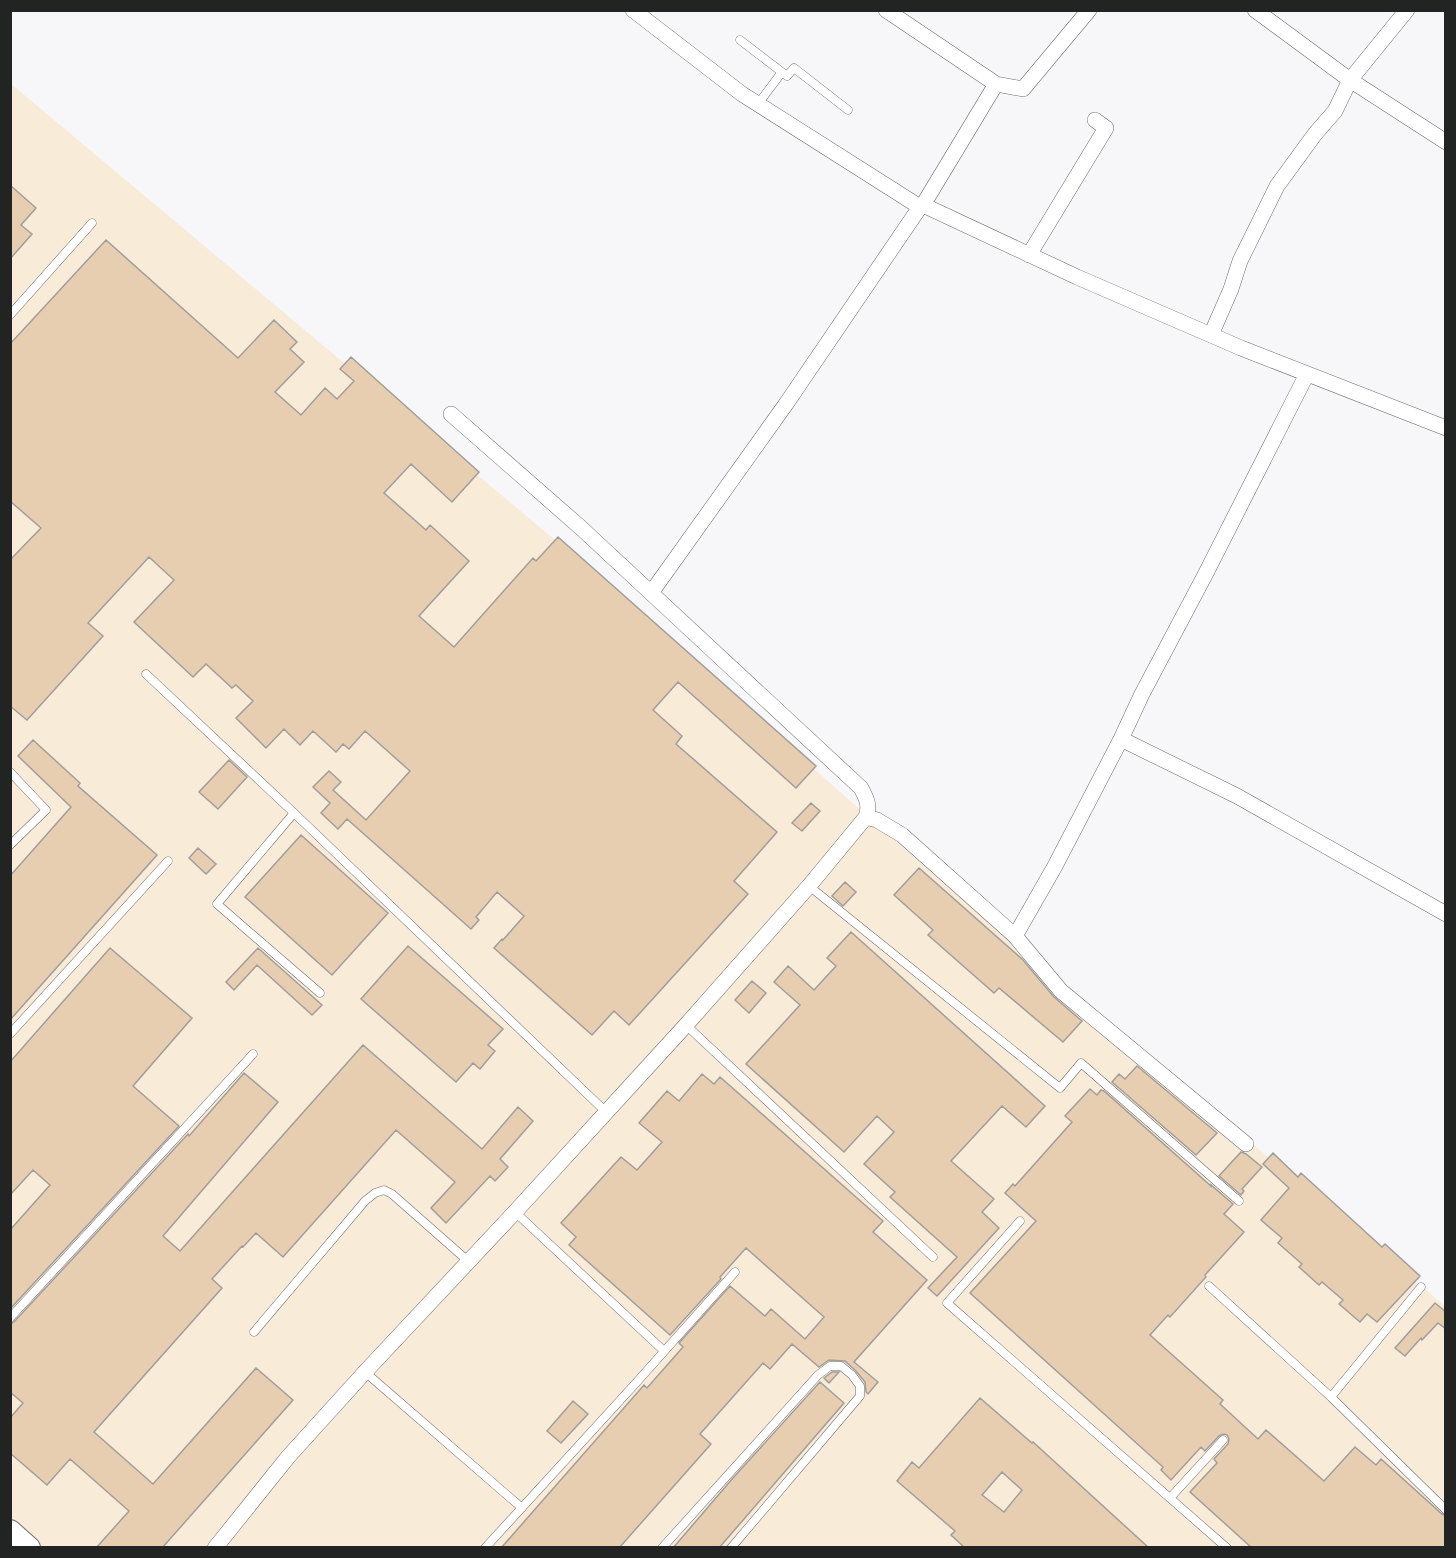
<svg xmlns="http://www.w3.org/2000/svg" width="1456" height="1558" viewBox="0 0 1456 1558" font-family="'Alegreya Sans',sans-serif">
	<rect width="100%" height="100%" fill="#f7f7f9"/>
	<path fill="#f8ebd7" d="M10 83 555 540 950 889 1445 1306V1547H11Z"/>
	<path fill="#e8ceb0" stroke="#a09e9d" stroke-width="1.5" fill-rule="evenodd" d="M10 185 36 208 21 225 32 234 10 259Z
		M106 240 238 358 274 320 297 342 290 349 304 362 275 392 301 415 325 388 337 399 354 381 340 369 351 357 479 472 452 502 411 464 384 493 426 530 430 525 469 561 419 616 454 647 533 558 536 561 558 537 816 766 796 788 678 682 653 710 682 736 676 744 777 832 734 881 748 894 629 1025 614 1011 592 1035 494 948 502 939 503 940 524 916 497 892 476 917 479 920 471 929 347 819 338 829 321 813 330 803 313 787 329 771 341 782 333 790 366 820 410 771 365 731 349 749 343 744 336 752 313 731 300 745 284 729 266 748 236 718 253 701 236 685 232 688 206 664 193 677 134 622 174 580 149 557 88 623 103 636 27 720 10 706V560L41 528 10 501V344Z
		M33 740 80 783 78 786 157 855 10 1020V876L71 807 18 756Z
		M229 760 247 777 218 809 199 792Z
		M811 803 820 811 802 831 792 823Z
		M301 835 388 913 332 975 245 897Z
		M198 848 216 864 206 874 189 858Z
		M919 868 1023 960 1054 997 1082 1021 1063 1042 999 988 994 993 928 935 933 930 894 895Z
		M845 882 856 892 843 906 832 896Z
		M851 932 1045 1106 1026 1127 1002 1106 951 1161 994 1199 982 1212 999 1228 937 1296 928 1288 957 1257 890 1197 895 1192 864 1164 894 1132 877 1116 844 1152 746 1064 800 1005 774 982 788 966 814 990 836 966 827 958Z
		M408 946 503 1029 488 1045 495 1051 480 1069 473 1063 456 1082 361 999Z
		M110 948 192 1018 133 1086 179 1126 10 1309V1230L50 1185 33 1170 10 1195V1062Z
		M258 948 322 1005 312 1015 257 965 234 990 226 982Z
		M752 981 766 993 749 1013 735 1000Z
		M363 1045 482 1149 518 1107 533 1121 500 1159 508 1167 495 1181 490 1176 446 1223 431 1208 455 1182 396 1130 283 1257 256 1233 243 1247 242 1246 212 1279 222 1288 94 1432 153 1484 256 1368 293 1400 162 1548H96L129 1511 70 1459 47 1485 10 1453V1418L23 1403 10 1392V1324L14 1322 188 1134 189 1136 244 1073 278 1102 163 1236 180 1251Z
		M1137 1066 1217 1133 1196 1155 1112 1082 1119 1074 1125 1079Z
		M702 1074 714 1084 720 1077 883 1221 873 1232 927 1280 854 1362 878 1382 868 1394 866 1392 865 1382 856 1371 845 1361 829 1360 819 1367 792 1344 770 1369 763 1363 700 1434 711 1444 619 1548H501L644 1385 647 1388 683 1347 679 1343 730 1286 765 1316 771 1309 805 1339 824 1317 746 1248 720 1277 721 1279 670 1335 569 1245 576 1237 561 1223 621 1157 637 1170 662 1142 639 1123 667 1091 679 1101Z
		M1090 1089 1097 1095 1101 1090 1104 1091 1211 1186V1185L1233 1204 1224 1214 1244 1232 1205 1275 1206 1277 1170 1317 1168 1315 1150 1335 1223 1400 1220 1404 1258 1439 1266 1430 1324 1481 1355 1447 1376 1465 1381 1459 1442 1514 1446 1516V1548H1252L1190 1492 1217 1463 1214 1459 1228 1444 1229 1439 1227 1435 1224 1434 1219 1436 1205 1451 1201 1447 1171 1480 1161 1470 1163 1467 970 1293 1036 1221 1005 1193 1013 1184 1015 1186 1072 1122 1065 1116Z
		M1241 1152 1246 1154 1262 1167 1242 1189 1244 1191 1241 1195 1219 1176Z
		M1273 1153 1298 1177 1301 1173 1382 1247 1385 1244 1420 1276 1377 1322 1367 1314 1360 1322 1339 1304 1343 1300 1322 1282 1319 1285 1299 1267 1302 1264 1278 1243 1282 1238 1261 1220 1289 1188 1263 1164Z
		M1435 1303 1446 1312V1329L1438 1323 1422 1340 1421 1338 1405 1356 1395 1348Z
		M832 1372H839L829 1383 824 1378Z
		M820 1382 844 1403 719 1548H673L733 1478Z
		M980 1398 1032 1443 1033 1442 1149 1548H965L951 1535 955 1531 897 1481 912 1462 919 1468ZM1002 1472 1022 1490 1004 1512 982 1495Z
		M573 1401 588 1414 561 1443 547 1431Z"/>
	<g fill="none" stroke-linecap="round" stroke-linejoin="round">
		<defs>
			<path id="lane" d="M740 40 787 76 794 68 848 110
				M758 104 782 72
				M10 315 92 223
				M146 674 294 813 606 1112
				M10 772 46 810 10 845
				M294 813 217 904 320 993
				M809 886 1060 1088 1081 1063 1239 1201
				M686 1025 933 1257
				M10 1034 168 861
				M515 1212 664 1351
				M1020 1221 947 1303 1227 1548
				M1209 1286 1331 1397 1446 1510
				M10 1318 253 1054
				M254 1332 365 1201 375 1193 384 1190 392 1194 468 1261
				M365 1372 522 1508
				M1331 1397 1421 1287
				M1170 1498 1223 1440
				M485 1548 635 1384 735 1272
				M662 1548 818 1375 830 1366H841L852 1375 860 1386V1396L731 1548"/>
			<path id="street" d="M633 10 742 94 920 207 923 205 1077 277 1241 348 1446 428
				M886 10 996 84
				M1255 10 1350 80 1446 142
				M923 205 996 84 1023 89 1089 10
				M1029 255 1106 128 1095 120
				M1211 335 1231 289 1240 261 1277 186 1315 134 1335 111 1350 80 1407 10
				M651 593 786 404 920 207
				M1121 739 1237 796 1446 914
				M866 817 877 820 902 835 1015 936
				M1246 1144 1061 991 1015 936 1055 866 1121 739 1142 694 1205 575 1307 374
				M215 1548 288 1457 365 1372 515 1212 686 1025 809 886 866 817C870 806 867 799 861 788L580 527 451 414"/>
			<path id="secondary" d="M10 1531 29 1548"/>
		</defs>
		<use href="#lane" stroke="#6d6d6f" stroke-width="9"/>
		<use href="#street" stroke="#6d6d6f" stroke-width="16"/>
		<use href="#secondary" stroke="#6d6d6f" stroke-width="24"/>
		<use href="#lane" stroke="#fff" stroke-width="8"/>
		<use href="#street" stroke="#fff" stroke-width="15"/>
		<use href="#secondary" stroke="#fff" stroke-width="22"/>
	</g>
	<rect width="1456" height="1558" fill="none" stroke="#222323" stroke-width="24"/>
</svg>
